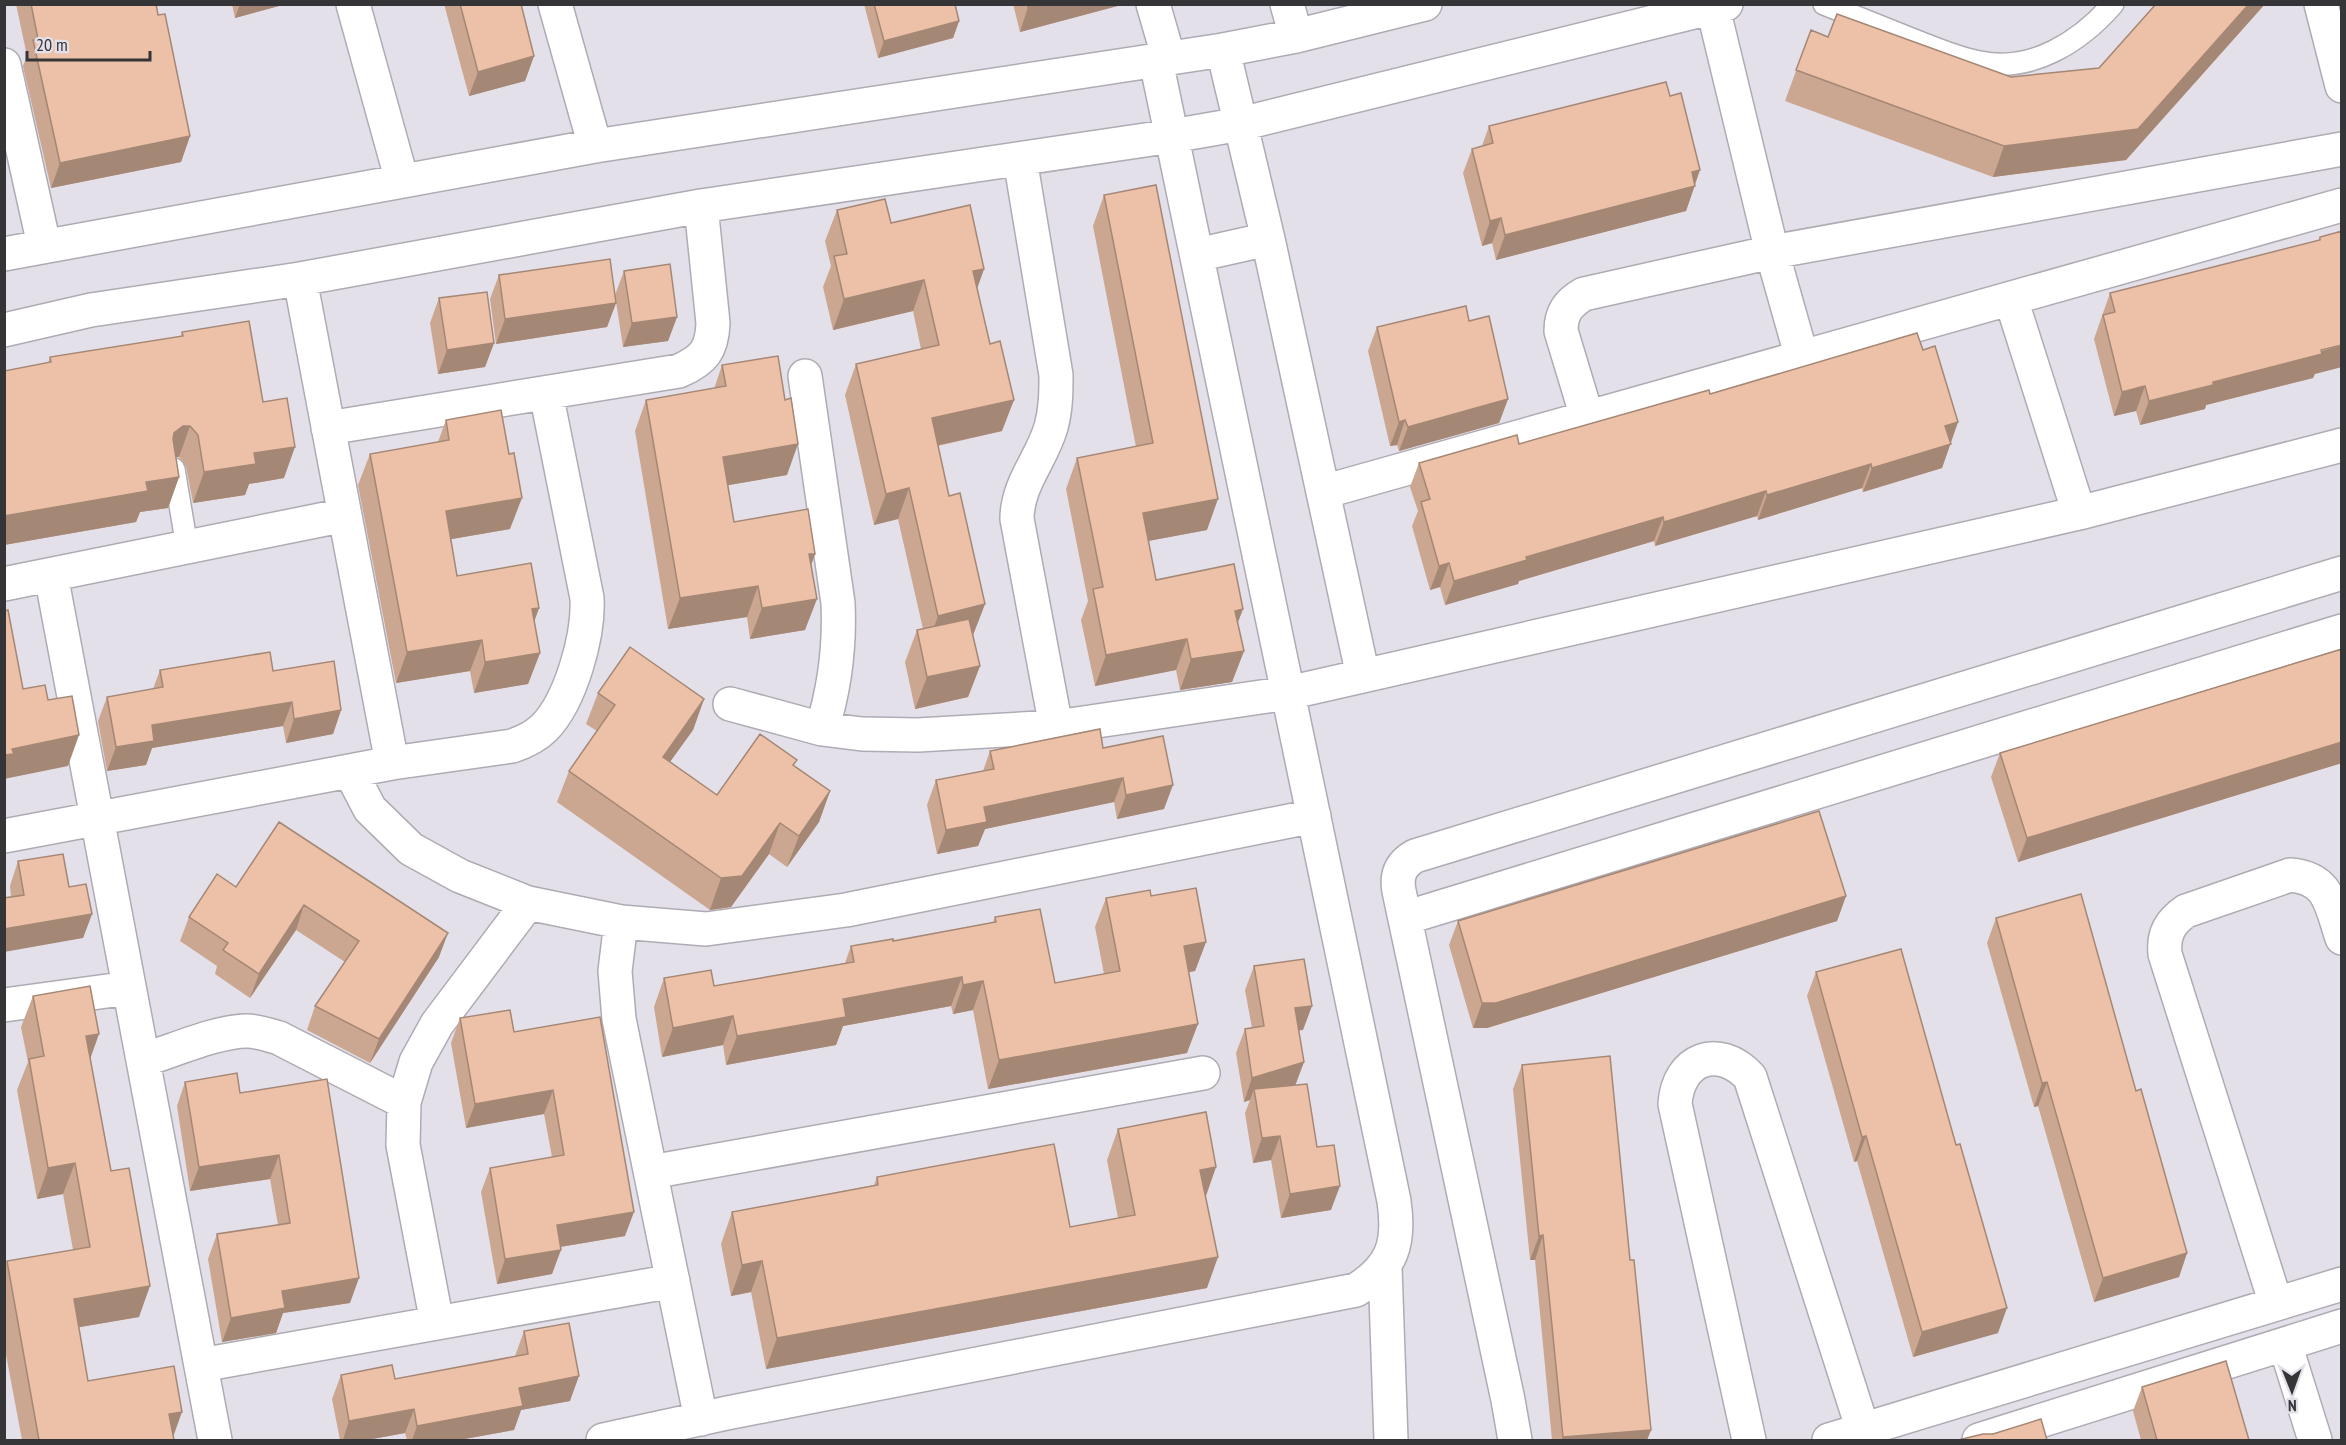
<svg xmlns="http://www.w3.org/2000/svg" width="2346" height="1445" viewBox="0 0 2346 1445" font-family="'PT Sans Narrow',sans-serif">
	<rect width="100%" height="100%" fill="#e4e0ea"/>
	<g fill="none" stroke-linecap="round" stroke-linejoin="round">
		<defs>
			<path id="lane" d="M1824 4C1854 16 1884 28 1914 40 1935 48 1957 58 1980 62 2031 73 2080 42 2113 4
				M174 469 187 547"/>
			<path id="street" d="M353 4 402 181
				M555 4 595 146
				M1153 4 1169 59
				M1287 4 1296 36
				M2321 4 2342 86
				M1713 8 1772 252 1802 358
				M1223 50 1268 239 1363 676
				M4 65 44 245
				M1020 159 1056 375C1056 392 1056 409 1051 427 1042 459 1017 484 1017 519L1056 727
				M4 254 595 146 1223 50 1296 36 1425 4
				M1197 255 1268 239
				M300 279 392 763
				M2011 299 2079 513
				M4 330 91 310 300 279 701 206 1172 136 1241 124 1726 4
				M805 376 838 603C840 647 835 687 822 729
				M1587 417 1561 331C1561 313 1568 303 1584 294L1772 252 2342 149
				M328 428 679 371C704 360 712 350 713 323L701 206
				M1323 492 2342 205
				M51 575 215 1440
				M4 584 345 515
				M730 704 822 729 862 734 918 735 1056 727 1288 693 2079 513 2342 445
				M350 771 370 809 411 849 460 876 528 903 621 922 706 929 846 910 1314 816
				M4 836 392 763 512 746C524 742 535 737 544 728 571 701 589 635 587 598L546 393
				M1405 918 2342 631
				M621 922 615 971 619 1019 701 1419
				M4 1005 129 988
				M143 1060C173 1051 217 1031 247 1031 258 1031 268 1035 279 1038L404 1102
				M651 1172 1203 1073
				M1385 1267 1391 1440
				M2276 1304 2165 954C2163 934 2170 922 2186 911L2290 875C2330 878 2331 906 2342 938
				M437 1323 403 1145 404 1102 416 1062 437 1024 528 903
				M2285 1344 2315 1440
				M201 1365 673 1281
				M603 1440 727 1413 1356 1290C1393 1267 1400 1243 1394 1201L1156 61
				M1515 1440 1508 1400 1399 891C1396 875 1401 864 1415 856L2342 573
				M1749 1440 1675 1104C1678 1059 1718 1043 1750 1077L1863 1430
				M1829 1440 2342 1284
				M1979 1440 2342 1326"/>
		</defs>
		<use href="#lane" stroke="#afabb4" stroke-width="24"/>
		<use href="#street" stroke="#afabb4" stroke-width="36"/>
		<use href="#lane" stroke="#fff" stroke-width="21"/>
		<use href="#street" stroke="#fff" stroke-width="33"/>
	</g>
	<path fill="#cba690" d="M16 4H156L190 136 181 162 51 188 23 66 27 56Z
		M232 4H280L279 6 235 18Z
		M444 4H521L534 56 525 81 469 96Z
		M864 4H955L959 21 953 38 878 58Z
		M1013 4H1125L1020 32Z
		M2156 4H2265L2126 160 1993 177 1785 101 1811 30 1828 37 2011 77 2099 68Z
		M1489 126 1695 185 1686 211 1496 260 1492 243 1482 246 1463 173 1472 149 1482 146Z
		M1104 195 1207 530 1148 541 1156 580 1243 609 1238 622 1244 651 1232 682 1180 690 1176 670 1095 686 1081 620 1088 601 1066 489 1077 458 1136 447 1093 226Z
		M837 210 891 223 984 269 977 288 1002 431 938 446 949 496 985 604 973 635 980 666 968 697 915 709 905 662 917 630 923 629 898 519 874 525 845 395 856 364 921 349 913 311 833 330 823 287 831 266 825 241Z
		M2342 231 2313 378 2206 405 2205 409 2140 425 2136 411 2114 416 2094 339 2110 293 2318 241 2320 237Z
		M624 271 677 317 668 341 623 347 615 295Z
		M499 275 616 303 607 327 496 344 490 299Z
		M439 298 494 343 485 367 438 374 430 323Z
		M1469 321 1508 399 1499 423 1399 451 1397 445 1390 446 1368 351 1377 327Z
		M182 332 263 402 284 478 249 484 245 495 193 503 186 466 179 457H176L179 477 168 508 140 512 136 522 4 545V371L48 363 50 357 181 336Z
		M1923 350 1958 422 1942 468 1863 492 1862 488 1758 520 1757 516 1655 546 1654 541 1519 581 1518 584 1445 605 1440 587 1430 590 1412 526 1418 511 1410 487 1419 463 1519 444 1710 394Z
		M722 365 787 475 728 485 734 522 815 554 811 565 805 630 750 639 747 617 668 629 635 431 646 400 714 389Z
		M446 420 510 529 451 539 457 576 539 608 534 621 540 653 528 684 474 693 470 671 396 683 358 485 370 454 438 442Z
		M2342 649V763L2018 862 1991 777 2000 753Z
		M160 670 273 671 341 710 333 734 286 743 283 726 152 748 146 765 107 771 98 721 107 697 153 689Z
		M598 693 704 699 693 730 670 762 717 795 795 766 830 791 819 822 787 867 769 854 731 907 710 910 557 802 569 771 597 731 586 724Z
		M1103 748 1164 809 1117 819 1114 802 985 829 978 846 937 854 927 805 936 780 983 771 990 751Z
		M279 822 439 957 370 1063 307 1030 315 1006 345 962 296 930 250 998 215 974 217 966 180 941 189 917 236 887Z
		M18 861 69 887 92 914 83 938 11 897 10 886Z
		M1151 896 1206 942 1195 971 1188 972 1187 1053 988 1089 973 1010 953 1014 951 1006 843 1026 836 1045 726 1065 723 1045 662 1057 654 1007 664 978 714 986 845 963 851 946 893 941 993 922 995 917 1055 983 1104 974 1095 927 1106 898Z
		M1846 896 1837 921 1487 1028H1473L1449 945 1458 921Z
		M1996 918 2136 1091 2187 1253 2179 1277 2094 1302 2038 1106 2034 1107 1987 943Z
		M1254 966 1303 1030H1299L1304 1062 1295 1085 1317 1147 1331 1210 1281 1218 1271 1160 1253 1163 1245 1113 1250 1100 1244 1102 1236 1053 1245 1029 1252 1028 1245 990Z
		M1816 972 1998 1333 1913 1357 1857 1161 1854 1162 1807 996Z
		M33 996 90 1058 111 1171 139 1317 79 1327 88 1381 173 1437 174 1440H22L4 1344V1267L7 1261 73 1250 63 1194 37 1199 17 1090 28 1062 21 1027Z
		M600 1017 625 1236 560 1247 552 1274 497 1284 481 1192 490 1168 552 1157 544 1114 466 1128 451 1043 460 1018 514 1032Z
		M1522 1065 1630 1260 1651 1430 1647 1440H1552L1535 1260H1530L1513 1089Z
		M327 1079 350 1303 283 1313 276 1333 222 1342 208 1259 217 1234 278 1225 270 1179 190 1191 177 1106 185 1082 240 1093Z
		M1118 1129 1216 1167 1206 1196 1207 1288 766 1369 751 1292 731 1296 721 1244 732 1212 874 1185 877 1177 1070 1227 1118 1218 1107 1160Z
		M524 1331 570 1401 521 1410 514 1430 459 1440H407L405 1433 367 1440H340L332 1399 341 1375 395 1379 515 1356Z
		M2142 1387 2249 1440H2141L2133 1411Z"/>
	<path fill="#a58775" d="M240 4H280L279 6 235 18Z
		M1040 4H1125L1020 32 1028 7Z
		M2249 4H2265L2126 160 1993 177 2004 146Z
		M959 21 953 38 878 58 884 41Z
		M534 56 525 81 469 96 478 72Z
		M190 136 181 162 51 188 60 163Z
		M1700 170 1686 211 1496 260 1505 235Z
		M1501 218 1492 243 1482 246 1490 221Z
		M984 269 973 300V271Z
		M924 280 913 311 833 330 844 299Z
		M616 303 607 327 496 344 505 319Z
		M677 317 668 341 623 347 632 323Z
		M494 343 485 367 438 374 447 350Z
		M2342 345V367L2315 374 2313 378 2206 405 2205 409 2140 425 2149 401Z
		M2145 386 2136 411 2114 416 2122 392Z
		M1508 399 1499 423 1399 451 1408 427Z
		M1014 400 1002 431 921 449 932 418Z
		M1405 420 1397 445 1390 446 1399 422Z
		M1958 422 1942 468 1863 492 1872 468 1945 426Z
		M183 426H190L179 457H171L174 433Z
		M798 444 787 475 712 488 723 457Z
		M295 447 284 478 249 484 245 495 193 503 204 472 254 453Z
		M1871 464 1862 488 1758 520 1767 495Z
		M179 477 168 508 140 512 136 522 4 545V516L146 482Z
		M909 488 898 519 874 525 886 494Z
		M1766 491 1757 516 1655 546 1664 522Z
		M522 498 510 529 435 542 446 511Z
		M1218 499 1207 530 1132 544 1143 513Z
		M1663 517 1654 541 1519 581 1518 584 1445 605 1454 581 1526 557Z
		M809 554H815L804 585Z
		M1449 563 1440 587 1430 590 1439 566Z
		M758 586 747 617 668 629 680 598Z
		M817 599 805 630 750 639 762 608Z
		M985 604 973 635 927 647 938 616Z
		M539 608 528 639 532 609Z
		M1243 609 1231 640 1235 611Z
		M1187 639 1176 670 1095 686 1106 655Z
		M482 640 470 671 396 683 407 652Z
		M1244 651 1232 682 1180 690 1191 659Z
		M540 653 528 684 474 693 485 662Z
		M980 666 968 697 915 709 927 677Z
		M704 699 693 730 651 788 663 757Z
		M292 702 283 726 152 748 146 765 107 771 116 747 152 725Z
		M341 710 333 734 286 743 294 719Z
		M79 735 68 766 4 779V755L12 749Z
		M2342 742V763L2018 862 2027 838Z
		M1123 778 1114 802 985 829 978 846 937 854 946 830 984 807Z
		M1173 785 1164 809 1117 819 1126 795Z
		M830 791 819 822 787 867 799 836Z
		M780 823 769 854 731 907 710 910 721 878Z
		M1846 896 1837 921 1487 1028H1473L1482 1003Z
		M304 905 296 930 250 998 259 974Z
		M92 914 83 938 4 952V929Z
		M448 933 439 957 370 1063 379 1039Z
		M1206 942 1195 971 1173 975 1184 946Z
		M962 977 951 1006 843 1026 836 1045 726 1065 737 1036 843 999Z
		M983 981 973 1010 953 1014 963 985Z
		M1312 1006 1303 1030 1286 1032 1295 1008Z
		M733 1016 723 1045 662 1057 673 1028Z
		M1198 1024 1187 1053 988 1089 999 1060Z
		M99 1034 88 1065 86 1036Z
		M1304 1062 1295 1086 1254 1089 1250 1100 1244 1102 1252 1078Z
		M2047 1082 2038 1106 2034 1107 2042 1083Z
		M553 1090 544 1114 466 1128 475 1104Z
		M1280 1136 1271 1160 1253 1163 1262 1138Z
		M1866 1136 1857 1161 1854 1162 1862 1137Z
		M279 1155 270 1179 190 1191 199 1167Z
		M75 1163 63 1194 37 1199 48 1168Z
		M1216 1167 1205 1198 1200 1170Z
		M1340 1186 1331 1210 1281 1218 1290 1194Z
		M634 1212 625 1236 548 1249 557 1225Z
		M1543 1235 1535 1260H1530L1539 1236Z
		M561 1250 552 1274 497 1284 505 1259Z
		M2187 1253 2179 1277 2094 1302 2103 1278Z
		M1218 1257 1207 1288 766 1369 777 1338Z
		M762 1261 751 1292 731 1296 742 1265Z
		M359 1278 350 1303 283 1313 276 1333 222 1342 231 1318 282 1291Z
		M150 1286 139 1317 63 1330 74 1299Z
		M2007 1308 1998 1333 1913 1357 1922 1332Z
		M579 1376 570 1401 521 1410 514 1430 459 1440H412L417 1426 519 1388Z
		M414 1409 405 1433 367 1440H343L349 1421Z
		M182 1412 172 1440 169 1414Z
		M1651 1430 1647 1440H1561L1563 1437Z"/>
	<path fill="#ecc1a7" stroke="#a58775" stroke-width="1.5" d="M31 4H156L158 15 165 14 190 136 60 163 33 40 38 39Z
		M460 4H521L534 56 478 72Z
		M874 4H955L959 21 884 41Z
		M1028 4H1040L1028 7Z
		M2156 4H2249L2138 129 2004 146 1796 70 1811 30 1828 37 1837 14 2011 77 2099 68Z
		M1666 82 1670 96 1681 93 1700 170 1692 172 1695 186 1505 235 1501 218 1490 221 1472 149 1493 143 1489 126Z
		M1156 185 1218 499 1143 513 1156 580 1234 564 1243 609 1235 611 1244 651 1191 659 1187 639 1106 655 1093 589 1103 587 1077 458 1153 443 1104 195Z
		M885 199 891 223 970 205 984 269 973 271 990 344 1000 341 1014 400 932 418 949 496 960 493 985 604 938 616 909 488 886 494 856 364 939 345 924 280 844 299 834 256 847 254 837 210Z
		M2342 231V345L2321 350 2322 354 2213 382V385L2149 401 2145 386 2122 392 2103 315 2115 312 2110 293 2320 240V237Z
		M610 259 616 303 505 319 499 275Z
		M670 264 677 317 632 323 624 271Z
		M487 292 494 343 447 350 439 298Z
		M1466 306 1469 321 1489 316 1508 399 1408 427 1405 420 1399 422 1377 327Z
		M249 321 263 402 287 398 295 447 254 453 256 464 204 472 198 435 190 426H183L174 433 173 439 179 477 146 482 148 491 4 516V371L51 362 50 357 183 336 182 332Z
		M1917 333 1923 350 1935 346 1958 422 1945 426 1951 444 1872 468 1871 464 1767 495 1766 491 1664 522 1663 517 1526 557 1527 560 1454 581 1449 563 1439 566 1421 502 1430 499 1419 463 1517 435 1519 444 1709 390 1710 394Z
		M778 356 785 400 791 398 798 444 723 457 734 522 808 509 815 554H809L817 599 762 608 758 586 680 598 646 400 726 386 722 365Z
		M501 410 509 454 514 453 522 498 446 511 457 576 531 563 539 608 532 609 540 653 485 662 482 640 407 652 370 454 449 440 446 420Z
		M8 610 23 689 45 685 48 700 72 696 79 735 12 749 14 754 4 755V611Z
		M969 619 980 666 927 677 917 630Z
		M630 647 704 699 663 757 717 795 760 734 797 760 793 765 830 791 799 836 780 823 742 876 721 878 569 771 615 705 598 693Z
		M2342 649V742L2027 838 2000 753Z
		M270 652 273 671 334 661 341 710 294 719 292 702 152 725 154 741 116 747 107 697 163 687 160 670Z
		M1100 729 1103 748 1163 736 1173 785 1126 795 1123 778 984 807 987 822 946 830 936 780 994 769 990 751Z
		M1819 811 1846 896 1496 1003H1482L1458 921Z
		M279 822 448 933 379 1039 315 1006 359 941 304 905 259 974 223 950 228 943 189 917 217 874 236 887Z
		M63 854 69 887 86 884 92 914 4 929V898L24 895 18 861Z
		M1196 888 1206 942 1184 946 1198 1024 999 1060 983 981 963 985 962 977 843 999 846 1017 737 1036 733 1016 673 1028 664 978 711 970 714 986 854 962 851 946 893 939V941L996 922 995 917 1040 909 1055 983 1120 971 1106 898 1150 890 1151 896Z
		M2081 894 2136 1091 2141 1089 2187 1253 2103 1278 2047 1082 2042 1083 1996 918Z
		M1901 949 1956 1145 1960 1144 2007 1308 1922 1332 1866 1136 1862 1137 1816 972Z
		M1304 959 1312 1006 1295 1008 1304 1062 1252 1078 1245 1029 1264 1026 1254 966Z
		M90 986 99 1034 86 1036 111 1171 129 1168 150 1286 74 1299 88 1381 174 1366 182 1412 169 1414 174 1440H39L7 1261 90 1247 75 1163 48 1168 29 1059 44 1056 33 996Z
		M510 1010 514 1032 600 1017 634 1212 557 1225 561 1250 505 1259 490 1168 564 1155 553 1090 475 1104 460 1018Z
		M1610 1056 1630 1260H1634L1651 1430 1563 1437 1543 1235 1539 1236 1522 1065Z
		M237 1073 240 1093 327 1079 359 1278 282 1291 285 1308 231 1318 217 1234 290 1223 279 1155 199 1167 185 1082Z
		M1307 1084 1317 1147 1334 1145 1340 1186 1290 1194 1280 1136 1262 1138 1254 1089Z
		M1206 1112 1216 1167 1200 1170 1218 1257 777 1338 762 1261 742 1265 732 1212 878 1185 877 1177 1054 1144 1070 1227 1135 1215 1118 1129Z
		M569 1323 579 1376 519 1388 523 1406 417 1426 414 1409 349 1421 341 1375 392 1365 395 1379 528 1354 524 1331Z
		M2226 1361 2249 1440H2157L2142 1387Z
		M2041 1419 2047 1440H1958L1983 1434H1993Z"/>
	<rect width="2346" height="1445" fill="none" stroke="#353437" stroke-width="12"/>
	<g transform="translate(2292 1391) rotate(179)" stroke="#e4e0ea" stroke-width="4.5" paint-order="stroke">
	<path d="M0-4.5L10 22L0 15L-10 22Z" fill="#353437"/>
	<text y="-9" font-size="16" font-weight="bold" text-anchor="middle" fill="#353437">N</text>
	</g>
	<path d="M27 51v9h123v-9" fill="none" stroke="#353437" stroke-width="3"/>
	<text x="36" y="51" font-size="18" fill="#353437" stroke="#e4e0ea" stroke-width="4.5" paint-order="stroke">20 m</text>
</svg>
